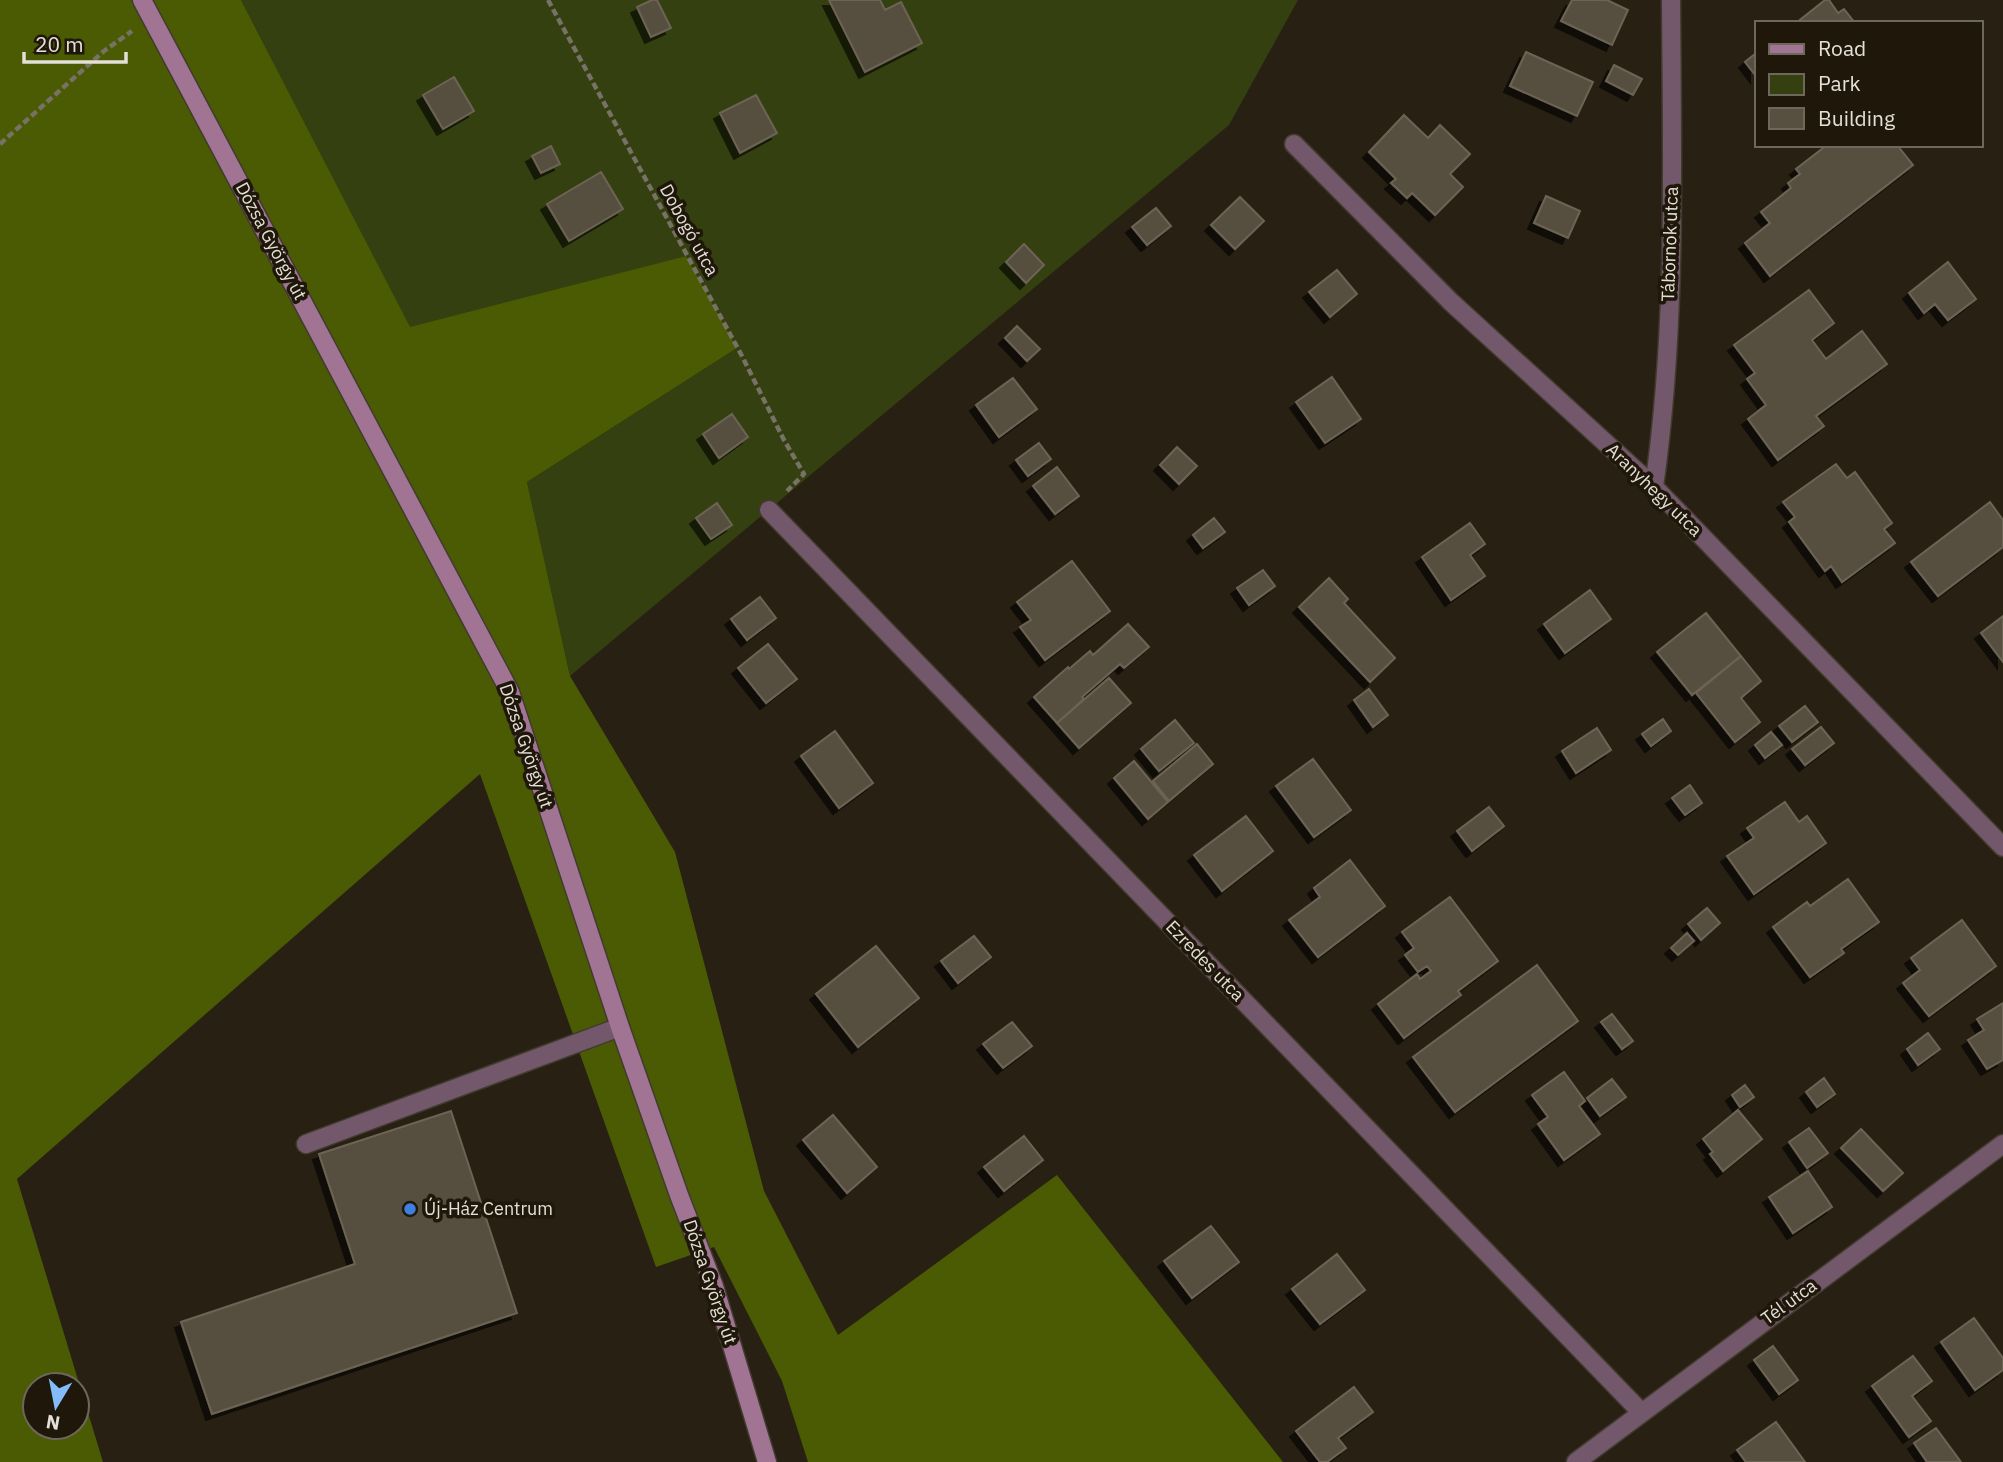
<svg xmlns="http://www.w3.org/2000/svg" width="2003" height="1462" viewBox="0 0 2003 1462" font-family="'IBM Plex Sans',sans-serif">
	<defs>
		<filter id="shadow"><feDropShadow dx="-6" dy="6" stdDeviation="0" flood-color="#0009"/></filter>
	</defs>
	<rect width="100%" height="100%" fill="#272013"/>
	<path fill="#354010" d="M241 0H1298L1229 125 570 676 527 482 737 348 686 256 410 328Z"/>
	<path fill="#4b5b03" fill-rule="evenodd" d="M0 0H241L410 327 686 256 737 348 527 482 570 676 675 852 764 1191 838 1335 1057 1175 1283 1462H808L782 1381 714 1247 656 1267 480 774 17 1179 103 1462H0ZM35 1385H77V1427H35Z"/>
	<path fill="#574f40" stroke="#6c6455" stroke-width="2" filter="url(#shadow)" d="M652 0H657L671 28 651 37 637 7Z
		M829 0H880L885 10 901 2 922 43 865 72Z
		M1572 0H1607L1628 10 1612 45 1561 21Z
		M1825 0H1829L1838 13 1844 9 1855 23H1796Z
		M1526 52 1593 82 1577 116 1510 86Z
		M1756 53V76L1745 62Z
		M1614 65 1642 79 1633 95 1606 81Z
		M454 77 474 111 443 129 423 95Z
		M756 95 777 133 740 153 720 113Z
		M1404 115 1428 138 1440 125 1470 154 1450 174 1463 187 1435 215 1412 193 1407 198 1391 183 1396 179 1369 152Z
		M1827 145H1897L1913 165 1770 276 1745 243 1770 223 1761 212 1791 188 1788 183 1800 174 1796 169Z
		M551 146 560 164 541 173 532 156Z
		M601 172 623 209 569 241 547 204Z
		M1546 196 1580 211 1568 238 1534 223Z
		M1240 197 1264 221 1235 249 1211 225Z
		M1156 208 1171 226 1147 245 1132 227Z
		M1024 244 1044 265 1026 283 1006 262Z
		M1948 262 1976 299 1948 320 1935 304 1924 313 1909 293Z
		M1337 270 1357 294 1330 317 1309 292Z
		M1809 290 1834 323 1812 340 1826 359 1862 331 1887 364 1816 416 1824 426 1778 460 1748 419 1766 405 1747 379 1755 373 1734 345Z
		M1017 326 1040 349 1027 361 1005 338Z
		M1332 377 1361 419 1325 443 1296 402Z
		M1013 378 1037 409 999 437 976 405Z
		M732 414 748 437 719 458 703 434Z
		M1039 443 1051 459 1028 476 1016 460Z
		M1177 447 1197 466 1179 484 1160 465Z
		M1836 464 1847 478 1855 472 1892 523 1884 529 1895 543 1842 582 1831 566 1825 571 1789 522 1795 517 1783 502Z
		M1057 467 1079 496 1055 514 1033 486Z
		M1990 502 2003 520V547L1938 596 1911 562Z
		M717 503 732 525 711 539 696 518Z
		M1214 518 1225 532 1203 548 1193 535Z
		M1470 523 1485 544 1470 555 1485 576 1451 600 1422 557Z
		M1072 561 1110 611 1045 660 1020 627 1031 620 1017 602Z
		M1263 570 1275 586 1249 605 1237 588Z
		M1329 578 1348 599 1344 603 1395 658 1370 682 1299 607Z
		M1590 590 1611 619 1565 653 1544 624Z
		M760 597 776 618 747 640 731 619Z
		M1706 613 1741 656 1692 695 1657 652Z
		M2003 616V662L1981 633Z
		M1128 624 1149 647 1124 668 1120 664 1082 697 1084 699 1057 723 1034 697 1068 667 1069 669 1090 651 1093 655Z
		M768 644 797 679 766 703 738 668Z
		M1741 656 1761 681 1741 698 1760 722 1735 742 1696 693Z
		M1109 678 1131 703 1079 748 1057 723Z
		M1369 689 1388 715 1373 727 1354 700Z
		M1805 706 1818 722 1792 742 1779 726Z
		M1663 719 1671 731 1651 746 1642 734Z
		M1175 720 1194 743 1159 771 1141 749Z
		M1821 727 1834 743 1805 765 1792 749Z
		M1597 728 1611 750 1576 773 1562 751Z
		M835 731 873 783 839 808 801 756Z
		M1771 732 1782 745 1765 758 1755 745Z
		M1197 744 1213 764 1169 801 1153 781Z
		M1313 759 1351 810 1314 837 1276 786Z
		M1134 761 1168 802 1148 819 1114 778Z
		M1690 785 1702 803 1685 815 1672 798Z
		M1785 802 1799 822 1807 816 1826 843 1754 894 1727 856 1754 838 1747 828Z
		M1489 807 1504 826 1472 851 1457 831Z
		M1246 816 1273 851 1222 891 1194 855Z
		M1350 860 1385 906 1318 957 1289 920 1320 897 1314 888Z
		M1848 879 1879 922 1841 949 1844 953 1810 977 1773 927 1807 902 1810 906Z
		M1450 897 1498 961 1458 991 1461 995 1404 1038 1378 1004 1417 974 1420 979 1431 971 1427 966 1418 972 1405 955 1414 948 1402 932Z
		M1707 908 1720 923 1701 940 1688 924Z
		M1962 920 1996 966 1929 1016 1903 983 1920 970 1911 958Z
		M1687 933 1694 941 1678 955 1671 948Z
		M974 936 991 957 958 983 941 961Z
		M876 946 919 998 858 1047 816 994Z
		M1537 965 1578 1021 1455 1112 1413 1057Z
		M2003 1003V1060L1987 1069 1968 1040 1984 1030 1977 1019Z
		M1612 1014 1633 1041 1622 1049 1601 1022Z
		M1012 1022 1032 1046 1003 1068 983 1044Z
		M1928 1033 1940 1049 1918 1065 1907 1049Z
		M1564 1072 1585 1101 1579 1106 1600 1134 1564 1160 1538 1124 1548 1117 1532 1095Z
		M1824 1078 1835 1094 1817 1107 1806 1092Z
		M1612 1079 1626 1097 1600 1116 1587 1098Z
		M1745 1085 1754 1097 1740 1107 1732 1095Z
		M1738 1110 1762 1139 1723 1171 1710 1154 1713 1152 1703 1139Z
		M451 1111 517 1313 212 1414 181 1322 355 1264 319 1154Z
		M833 1115 877 1167 847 1193 803 1140Z
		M1809 1128 1828 1153 1807 1168 1789 1142Z
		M1861 1129 1903 1173 1883 1191 1841 1148Z
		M1024 1136 1043 1160 1004 1191 984 1167Z
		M1808 1171 1832 1207 1793 1233 1769 1197Z
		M1211 1226 1239 1262 1192 1298 1164 1261Z
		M1337 1254 1365 1290 1320 1324 1292 1289Z
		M1974 1318 2003 1358V1370L1975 1390 1941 1342Z
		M1773 1346 1798 1380 1779 1394 1754 1360Z
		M1913 1356 1932 1381 1912 1396 1931 1421 1909 1437 1872 1386Z
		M1354 1387 1373 1412 1338 1438 1346 1448 1327 1462H1320L1296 1431Z
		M1776 1422 1805 1462H1746L1737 1450Z
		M1936 1428 1961 1462H1927L1914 1443Z"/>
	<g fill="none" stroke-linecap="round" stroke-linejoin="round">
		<defs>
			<path id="service" d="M306 1144 620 1027"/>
			<path id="minor" d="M1294 144 1451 302 1654 487 2003 847
				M1654 487C1677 326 1672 162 1671 0
				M769 510 1641 1412
				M1576 1462 2003 1144"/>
			<path id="secondary" d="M142 0 510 692 620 1027 679 1195 714 1286 767 1462"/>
		</defs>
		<use href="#service" stroke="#413b2e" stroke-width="21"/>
		<use href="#minor" stroke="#413b2e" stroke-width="21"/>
		<use href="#secondary" stroke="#413b2e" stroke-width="21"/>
		<path stroke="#777166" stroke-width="4.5" stroke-dasharray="7 3.5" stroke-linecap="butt" d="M548 0 742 356 784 440 804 474 787 491
			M0 144 104 51 132 31"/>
		<use href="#service" stroke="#73576a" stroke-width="18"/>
		<use href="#minor" stroke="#73576a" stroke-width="18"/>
		<use href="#secondary" stroke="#a17494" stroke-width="18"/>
	</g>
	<circle fill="#3f7fe0" stroke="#1e170a" stroke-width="2.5" cx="410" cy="1209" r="7"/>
	<g text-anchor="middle" stroke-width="7" stroke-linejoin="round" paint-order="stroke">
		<g font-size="18" fill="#e4dfd7" stroke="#1e170a">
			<text transform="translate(689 230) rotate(61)" y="6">Dobogó utca</text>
			<text transform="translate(271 241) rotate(62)" y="6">Dózsa György út</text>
			<text transform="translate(1670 244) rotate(-88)" y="6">Tábornok utca</text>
			<text transform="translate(1654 490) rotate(44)" y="6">Aranyhegy utca</text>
			<text transform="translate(526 746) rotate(71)" y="6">Dózsa György út</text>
			<text transform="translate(1205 961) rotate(46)" y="6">Ezredes utca</text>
			<text transform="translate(710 1282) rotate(71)" y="6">Dózsa György út</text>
			<text transform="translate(1789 1302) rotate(-36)" y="6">Tél utca</text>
		</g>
		<g font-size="18" fill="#e4dfd7" stroke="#1e170a" text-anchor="start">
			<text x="424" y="1215">Új-Ház Centrum</text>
		</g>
	</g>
	<rect x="1755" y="21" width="228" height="126" fill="#1e170a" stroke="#6d675c" stroke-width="2"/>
	<rect x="1769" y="44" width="35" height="10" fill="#a17494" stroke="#6d675c" stroke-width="2"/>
	<text x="1818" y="56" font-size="21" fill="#e4dfd7">Road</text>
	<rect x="1769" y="74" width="35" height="21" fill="#354010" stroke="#6d675c" stroke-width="2"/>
	<text x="1818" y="91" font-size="21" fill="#e4dfd7">Park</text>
	<rect x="1769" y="108" width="35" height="21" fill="#574f40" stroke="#6d675c" stroke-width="2"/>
	<text x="1818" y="126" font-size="21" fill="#e4dfd7">Building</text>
	<g transform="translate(56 1406) rotate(190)"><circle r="33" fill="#1e170a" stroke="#6d675c" stroke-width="2"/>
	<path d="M0-5L12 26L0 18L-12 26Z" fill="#84bcfb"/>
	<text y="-10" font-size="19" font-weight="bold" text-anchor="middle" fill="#e4dfd7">N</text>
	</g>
	<path d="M24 52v10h102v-10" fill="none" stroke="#e4dfd7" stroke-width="3.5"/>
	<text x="35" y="52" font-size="21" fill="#e4dfd7" stroke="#1e170a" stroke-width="5" paint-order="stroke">20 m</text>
</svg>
